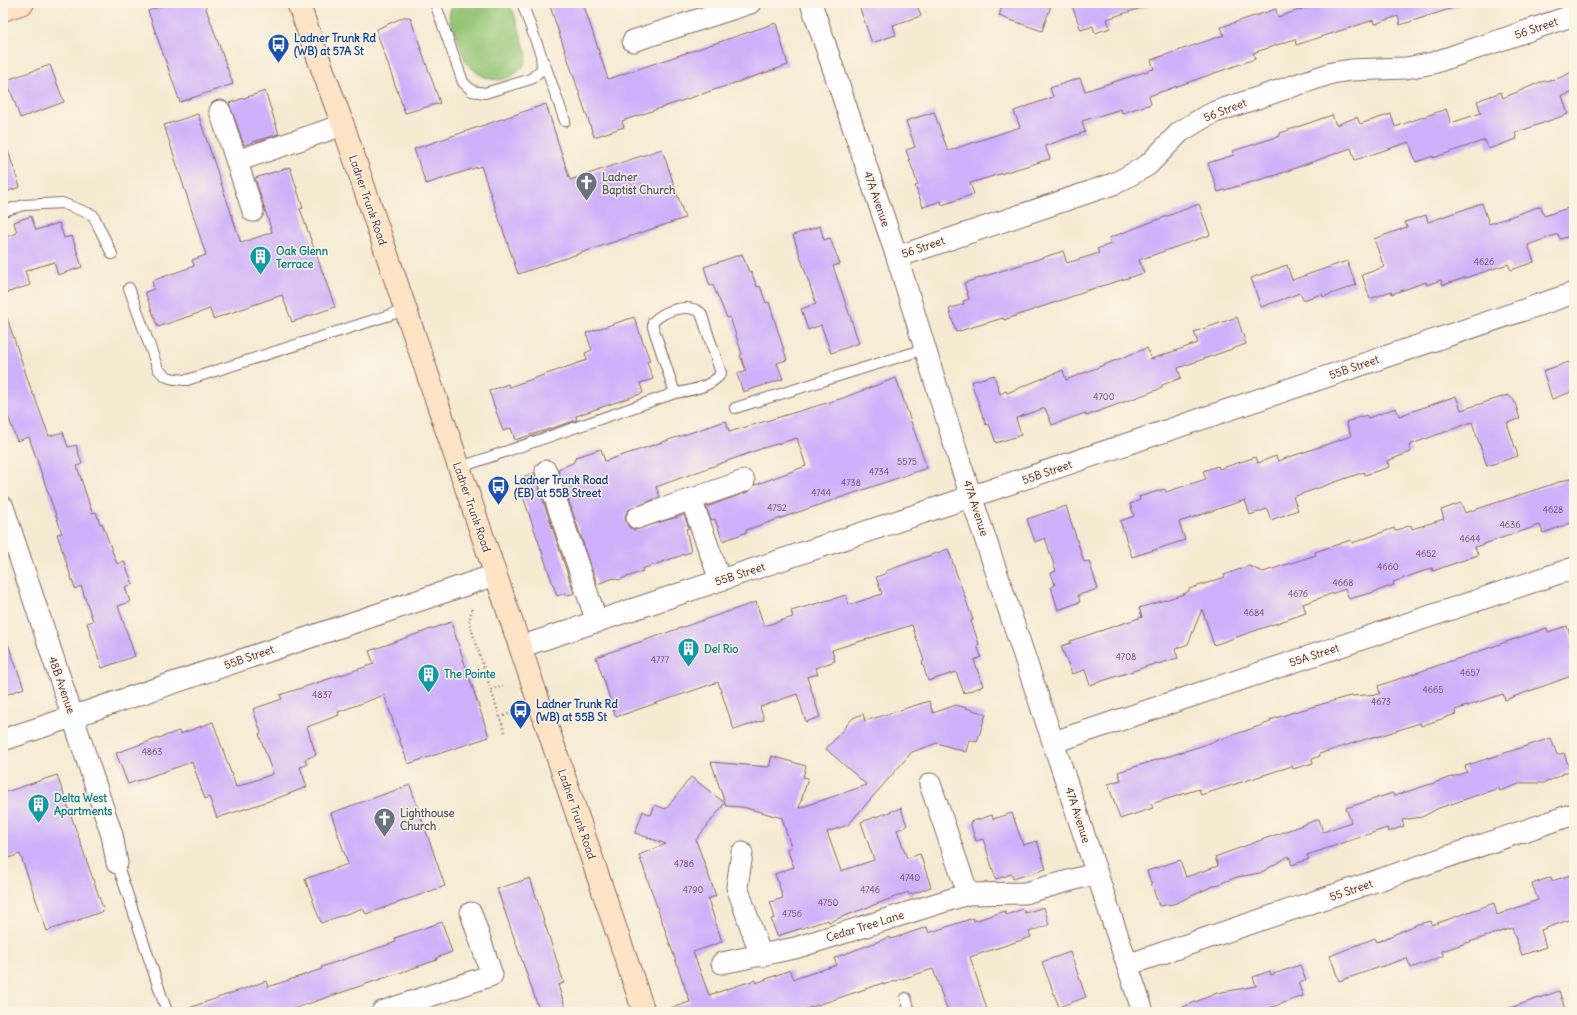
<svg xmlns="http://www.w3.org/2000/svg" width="1577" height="1015" viewBox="0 0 1577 1015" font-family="Delius,sans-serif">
	<rect width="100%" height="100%" fill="#fcf5e5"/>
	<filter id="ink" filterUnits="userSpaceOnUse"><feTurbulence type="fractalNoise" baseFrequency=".025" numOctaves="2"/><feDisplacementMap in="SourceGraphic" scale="8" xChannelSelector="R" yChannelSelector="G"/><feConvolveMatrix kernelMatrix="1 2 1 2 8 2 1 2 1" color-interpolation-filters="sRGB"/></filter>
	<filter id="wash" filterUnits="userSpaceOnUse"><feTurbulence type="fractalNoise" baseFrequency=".012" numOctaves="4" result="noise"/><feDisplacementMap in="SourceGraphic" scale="16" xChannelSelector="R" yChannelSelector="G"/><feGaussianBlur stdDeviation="0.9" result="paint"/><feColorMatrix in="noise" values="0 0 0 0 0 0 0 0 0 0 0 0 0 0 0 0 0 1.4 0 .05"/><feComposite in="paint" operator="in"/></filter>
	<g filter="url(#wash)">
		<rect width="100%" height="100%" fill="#f5ebd3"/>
		<path fill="#93c575" stroke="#6e7250" d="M455 3H508L514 13 527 55C526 63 522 70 515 74 497 87 476 76 465 60 461 53 460 44 457 37 454 30 450 24 449 17 449 11 452 7 455 3Z"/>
		<g id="blocks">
			<path fill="#ceb0fb" d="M169 3H204L233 84 180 102 148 11Z
				M549 3H583L608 79 776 23 788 65 622 121 624 127 594 137Z
				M858 3H916L921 16 893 25 896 35 872 43Z
				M1003 3H1052L1042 31 999 16Z
				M1071 3H1146L1147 6 1107 19 1110 28 1095 33 1093 26 1081 30Z
				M1320 3H1459V6L1400 25 1398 16 1375 24 1374 20 1296 45 1295 39 1253 53 1255 59 1149 96 1151 104 1122 113 1121 109 1082 121 1085 132 1045 146 1050 159 970 183 974 194 942 205 941 201 923 207 915 186 918 185 906 150 915 147 906 121 934 112 948 151 1020 127 1014 111 1053 97 1050 88 1080 78 1085 91 1154 69 1151 60 1224 35 1221 27 1276 9 1278 17Z
				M404 17H410L440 103 405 113 377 33V29Z
				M50 65 64 102 20 118 7 80Z
				M1574 71V92L1562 96 1568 114 1515 133 1517 139 1488 149 1485 140 1433 158V156L1416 162 1409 142 1355 160 1351 148 1276 175 1218 192 1208 163 1234 155 1233 151 1280 136V133L1332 115 1336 125 1357 117 1360 124 1391 114 1395 127 1446 109 1451 123 1481 113 1477 101 1501 92 1503 98 1541 82 1559 78Z
				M265 91 279 134 244 145 229 103Z
				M546 104 570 180 662 149 685 218 518 274 481 166 426 184 414 149Z
				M198 114 241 243 272 232 255 178 290 167 303 208 300 209 335 307 292 322 282 295 213 319 210 309 158 327 145 292 154 289 152 281 194 266 192 260 206 255 164 125Z
				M3 145H6L20 187 3 193Z
				M1482 203 1489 224 1541 206 1544 216 1574 206V235L1560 239 1558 234 1528 245 1534 262 1511 270 1508 264 1443 285 1441 280 1427 285 1426 282 1392 294 1391 291 1370 299 1362 275 1384 267 1374 239 1407 227 1405 222 1426 215 1428 222Z
				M1199 204 1210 235 1139 260 1144 273 1079 293V294L1004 320 1003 318 956 332 949 309 964 304 963 301 969 299 964 283 1063 251 1067 263 1099 253 1097 249 1111 244 1109 238Z
				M31 216 36 230 59 223 64 238 72 236 82 267 58 275 54 262 25 271 30 285 3 294V238L17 233 14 222Z
				M820 226 824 240 830 238 840 264 833 266 859 343 831 353 821 325 808 330 801 309 816 304 793 235Z
				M742 254 749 272 751 271 757 287 760 286 766 303 769 302 787 360 777 363 783 379 743 392 737 374 746 371 740 355 742 354 730 317 727 318 713 285 710 286 704 267Z
				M1347 261 1356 285 1323 297 1322 294 1303 300 1300 293 1261 307 1251 278 1287 265 1292 280Z
				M5 312 33 395H34L49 436 63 432 68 447 76 445 82 464 77 466 92 513 96 512 100 524 102 523 117 564 124 561 133 585 125 587 130 602 118 606 135 656 102 668 87 623 93 621 81 586 75 589 57 534 62 533 29 437 17 441 3 402V313Z
				M634 317 650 361 647 362 653 379 640 383 643 393 576 416 577 420 515 440 511 428 503 431 489 391 508 384 509 387 587 360 585 353 592 350 586 333Z
				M1237 317 1246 344 1178 368 1181 378 1162 385V388L1086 416 1085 413 1052 425 1045 408 1016 418 1021 435 996 443 989 424 986 425 971 382 994 375 1000 394 1006 391 1007 393 1063 370 1066 380 1147 348 1151 359 1198 343 1194 332Z
				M1569 362 1570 366 1574 364V391L1552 399 1543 371Z
				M896 378 927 468 746 530 747 532 723 541 715 519 711 520 706 507 748 492 755 485 806 466 797 438 763 448 656 487 660 497 628 510 625 516 626 522 629 527 635 530 684 515 689 528 686 529 691 552 642 569 643 571 619 580 614 578 597 584 558 469 573 463 576 457 601 449 605 461 726 421 729 432 840 399Z
				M1508 395 1514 400 1520 419 1507 423 1518 456 1487 466 1472 422 1409 445 1411 452 1387 461 1389 467 1365 475 1364 472 1293 497 1298 510 1271 520 1267 509 1250 515 1245 500 1179 522 1185 540 1132 557 1120 521 1134 516 1130 504 1140 500 1139 497 1165 489 1166 492 1206 479 1203 471 1218 466 1219 469 1256 457 1258 463 1276 456 1278 461 1351 436 1346 422 1366 415 1368 418 1396 408 1399 416 1456 396 1461 410Z
				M534 473 574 593 566 596 565 593 557 596 518 482 525 479V476Z
				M1574 477V522L1543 533 1540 525 1475 547 1478 555 1433 571 1432 568 1393 582 1394 585 1374 592 1349 599 1345 589 1303 604 1306 613 1214 645 1202 609 1188 644 1175 649 1178 658 1158 664 1157 663 1090 685 1085 670 1072 674 1061 646 1071 643 1070 641 1142 617 1139 608 1181 595 1189 591V589L1225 577 1224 575 1249 566 1263 572 1316 555 1315 552 1351 540 1352 543 1394 528 1395 531 1411 525 1412 529 1444 519 1441 510 1461 503 1465 513Z
				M1066 506 1084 562 1089 561 1098 589 1078 595 1080 602 1058 610 1051 587 1055 585 1051 573 1056 571 1045 538 1035 542 1027 519Z
				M948 549 973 620 971 621 979 644 977 645 981 657 974 660 983 686 964 693 956 672 928 681 922 662 924 661 912 625 832 650 835 661 815 668 818 674 807 677 820 717 806 722 797 694 760 707 764 720 734 730 718 682 616 717 596 657 756 602 764 626 793 617 791 611 846 595 849 605 882 594 876 577 887 573 886 571Z
				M451 622 489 737 408 764 384 695 338 712 339 715 307 727 316 755 305 759 307 765 300 767 307 787 275 799 217 818 209 797 205 799 192 762 128 784 116 753 179 731 180 734 213 722 236 787 273 774 259 734 261 733 253 709 282 699 280 695 374 664 369 651Z
				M1567 626 1574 646V675L1505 700 1503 694 1455 710 1456 714 1421 726 1420 723 1377 737 1376 736 1319 754 1320 756 1312 759 1313 763 1293 769 1292 766 1201 795 1199 789 1151 804 1153 808 1120 819 1108 784 1121 780 1118 772 1198 747 1271 722 1270 720 1291 713 1350 696 1380 694 1378 686 1547 628 1548 632Z
				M5 636 24 688 3 696V637Z
				M929 701 933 713 956 705 986 714 977 742 969 740 966 752 937 743 912 752 848 825 827 832 841 871 874 860 861 822 901 808 907 826 897 830 907 858 920 854 931 887 909 895 908 892 829 922 828 920 777 936 771 919 775 918 770 902 783 898 775 874 794 867 787 849 791 847 782 818 743 807 726 806 711 762 769 767 772 756 806 766 803 777 808 778 799 808 867 785 826 749 853 718 863 714 865 721Z
				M1551 738 1557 755 1564 753 1570 770 1545 783H1522L1500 791 1499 788 1439 808 1422 817 1402 820 1404 826 1388 832 1387 828 1307 855 1309 859 1292 865 1289 856 1260 873 1237 877 1211 887 1174 904 1159 906 1147 871 1180 860 1186 877 1218 866 1215 857 1319 819 1323 832 1351 822 1346 808 1393 793 1394 796 1467 772 1465 766Z
				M57 775 104 911 47 931 20 854 3 860V793Z
				M691 777 725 803 696 840 716 896 708 899 722 942 693 952 709 995 755 980 756 983 790 970 794 979 837 965 834 958 890 937 891 939 927 927 929 933 973 918 974 921 1005 911 1006 915 1023 909 1025 913 1044 907 1049 925 1029 932 1031 937 970 957 988 1012H948L933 969 883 985V983L797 1012H669L668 1009 690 1002 639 855 666 844 635 833 643 811 651 815 655 805 666 809Z
				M410 785 445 886 366 914 363 908 321 923 305 879 348 864 331 813Z
				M1012 813 1023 845 1037 841 1046 869 1013 879 1012 874 996 879 983 839 976 841 970 822 992 815 993 819Z
				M1574 874V918L1541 930 1546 947 1522 955 1512 928 1442 951 1443 956 1411 968 1407 958 1339 981 1330 956 1375 938 1377 942 1418 924 1431 921 1432 925 1494 903 1497 915 1538 900 1532 884 1551 877 1552 881Z
				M530 878 564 983 558 985 567 1012H540L497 889Z
				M442 922 452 952 436 958 437 960 284 1012H186V1009L266 981 268 987 322 969 321 967 396 942 395 938Z
				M1070 952 1086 997 1059 1007 1042 962Z
				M1300 965 1306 981 1298 983 1303 996 1258 1012H1171L1217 993 1256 986 1253 977 1270 971 1271 975Z
				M1559 991 1566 1012H1507V1009Z"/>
		</g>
	</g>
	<g filter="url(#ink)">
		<use href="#blocks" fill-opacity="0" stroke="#866666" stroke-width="1"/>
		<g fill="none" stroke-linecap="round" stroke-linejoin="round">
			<defs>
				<path id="lane" d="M435 3 463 82 472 91 485 93 531 79 542 69 541 55 522 3
					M544 62 565 121
					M3 211 24 205 62 203 93 215 112 254
					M129 288 158 369C167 380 174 379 187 380L405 310
					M735 408 925 349
					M458 468 675 393 653 327V322C663 311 688 302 701 313L721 373C713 386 690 391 675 393
					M117 863 167 1012
					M906 998 910 1012"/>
				<path id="street" d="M811 3 897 257 961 466 1143 1012
					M633 41 750 3
					M220 111 253 211
					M237 161 343 125
					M897 257 1116 183 1148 165 1180 132 1203 118 1215 112 1332 73 1351 70 1406 68 1433 63 1574 15
					M546 471 597 622
					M691 499 720 580
					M3 507 112 835 117 863
					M637 518 744 481
					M520 647 988 491 1574 293
					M3 740 495 575
					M1054 742 1574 568
					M930 784 968 894
					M742 853 737 887 761 956
					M722 963 795 948 968 894 1025 893 1097 873
					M1127 965 1574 814
					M382 1012 492 975 471 913"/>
				<path id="secondary" d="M298 3 343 125 644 1012
					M3 10 23 3"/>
			</defs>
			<use href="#lane" stroke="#866666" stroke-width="12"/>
			<use href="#street" stroke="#866666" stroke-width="23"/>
			<use href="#secondary" stroke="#866666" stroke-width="24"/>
			<path stroke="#866666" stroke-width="2.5" stroke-dasharray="1 3" stroke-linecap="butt" d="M472 609 469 622 505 733
				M491 690 506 685
				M500 717 515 712"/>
			<use href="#lane" stroke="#fff" stroke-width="10"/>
			<use href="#street" stroke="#fff" stroke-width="21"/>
			<use href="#secondary" stroke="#fee4c5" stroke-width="22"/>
		</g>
	</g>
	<defs>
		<symbol id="bus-pin" viewBox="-11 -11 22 30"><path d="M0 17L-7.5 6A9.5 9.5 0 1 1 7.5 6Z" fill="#1a4fb4" stroke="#fcf5e5"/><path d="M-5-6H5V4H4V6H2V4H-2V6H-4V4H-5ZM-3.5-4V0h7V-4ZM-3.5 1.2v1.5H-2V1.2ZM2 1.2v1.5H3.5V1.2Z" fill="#fff"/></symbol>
		<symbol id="church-pin" viewBox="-11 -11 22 30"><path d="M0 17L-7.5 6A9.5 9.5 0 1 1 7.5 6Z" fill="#6b7280" stroke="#fcf5e5"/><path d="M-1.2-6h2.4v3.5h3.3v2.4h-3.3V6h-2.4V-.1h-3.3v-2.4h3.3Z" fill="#fff"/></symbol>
		<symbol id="building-pin" viewBox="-11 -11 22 30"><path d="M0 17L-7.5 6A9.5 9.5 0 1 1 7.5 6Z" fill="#0f9aa8" stroke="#fcf5e5"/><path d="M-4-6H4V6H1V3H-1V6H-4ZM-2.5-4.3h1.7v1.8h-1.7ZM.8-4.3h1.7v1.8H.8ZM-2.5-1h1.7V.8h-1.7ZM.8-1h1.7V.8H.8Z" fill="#fff"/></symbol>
	</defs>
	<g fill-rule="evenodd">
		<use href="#bus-pin" x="266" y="32" width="25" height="34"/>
		<use href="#church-pin" x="574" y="170" width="25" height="34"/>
		<use href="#building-pin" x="248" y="244" width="25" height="34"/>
		<use href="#bus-pin" x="486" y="474" width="25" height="34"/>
		<use href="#building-pin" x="676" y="636" width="25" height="34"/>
		<use href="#building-pin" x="416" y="662" width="25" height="34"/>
		<use href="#bus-pin" x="508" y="698" width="25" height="34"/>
		<use href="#building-pin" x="26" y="792" width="25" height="34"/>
		<use href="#church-pin" x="372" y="806" width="25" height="34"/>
	</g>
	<g text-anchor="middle" stroke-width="3" stroke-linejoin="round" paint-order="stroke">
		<g font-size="9" fill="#6b435f">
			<text x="1484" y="265">4626</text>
			<text x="1104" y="400">4700</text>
			<text x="907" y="465">5575</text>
			<text x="879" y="475">4734</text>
			<text x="851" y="486">4738</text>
			<text x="821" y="496">4744</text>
			<text x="777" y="511">4752</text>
			<text x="1553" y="513">4628</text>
			<text x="1510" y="528">4636</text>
			<text x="1470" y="542">4644</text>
			<text x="1426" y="557">4652</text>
			<text x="1388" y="570">4660</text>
			<text x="1343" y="586">4668</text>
			<text x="1298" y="597">4676</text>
			<text x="1254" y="616">4684</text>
			<text x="1126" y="660">4708</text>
			<text x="660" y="663">4777</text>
			<text x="1470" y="676">4657</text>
			<text x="1433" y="693">4665</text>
			<text x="322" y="698">4837</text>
			<text x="1381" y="705">4673</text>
			<text x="152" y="755">4863</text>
			<text x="684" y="867">4786</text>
			<text x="910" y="881">4740</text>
			<text x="693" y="893">4790</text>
			<text x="870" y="893">4746</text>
			<text x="828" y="906">4750</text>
			<text x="792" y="917">4756</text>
		</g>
		<g font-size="11" fill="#4a1f2b" stroke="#fcf5e5">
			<text transform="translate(1536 28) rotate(-19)" y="4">56 Street</text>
			<text transform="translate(1225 110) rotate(-21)" y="4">56 Street</text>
			<text transform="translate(877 199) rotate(71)" y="4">47A Avenue</text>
			<text transform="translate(368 200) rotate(71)" y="4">Ladner Trunk Road</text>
			<text transform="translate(923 247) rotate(-19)" y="4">56 Street</text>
			<text transform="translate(1354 367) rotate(-19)" y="4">55B Street</text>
			<text transform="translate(1047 472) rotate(-19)" y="4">55B Street</text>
			<text transform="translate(472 507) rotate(71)" y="4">Ladner Trunk Road</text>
			<text transform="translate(976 508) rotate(72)" y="4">47A Avenue</text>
			<text transform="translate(740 574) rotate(-18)" y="4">55B Street</text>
			<text transform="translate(1314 655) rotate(-18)" y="4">55A Street</text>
			<text transform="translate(249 657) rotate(-19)" y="4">55B Street</text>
			<text transform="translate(62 685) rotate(71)" y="4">48B Avenue</text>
			<text transform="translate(577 814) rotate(71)" y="4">Ladner Trunk Road</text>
			<text transform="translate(1078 815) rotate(72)" y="4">47A Avenue</text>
			<text transform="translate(1351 890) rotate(-19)" y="4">55 Street</text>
			<text transform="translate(865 926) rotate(-17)" y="4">Cedar Tree Lane</text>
		</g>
		<g font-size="11" font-weight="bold" fill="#164399" stroke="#fcf5e5" text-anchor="start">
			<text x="294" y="42">Ladner Trunk Rd<tspan x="294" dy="13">(WB) at 57A St</tspan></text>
			<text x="514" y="484">Ladner Trunk Road<tspan x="514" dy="13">(EB) at 55B Street</tspan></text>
			<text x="536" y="708">Ladner Trunk Rd<tspan x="536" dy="13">(WB) at 55B St</tspan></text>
		</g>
		<g font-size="11" font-weight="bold" fill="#5b616d" stroke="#fcf5e5" text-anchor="start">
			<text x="602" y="181">Ladner<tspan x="602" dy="13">Baptist Church</tspan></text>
			<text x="400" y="817">Lighthouse<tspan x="400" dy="13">Church</tspan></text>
		</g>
		<g font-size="11" font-weight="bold" fill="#0d838f" stroke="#fcf5e5" text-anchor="start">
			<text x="276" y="255">Oak Glenn<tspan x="276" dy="13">Terrace</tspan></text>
			<text x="704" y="653">Del Rio</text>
			<text x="444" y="678">The Pointe</text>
			<text x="54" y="802">Delta West<tspan x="54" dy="13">Apartments</tspan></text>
		</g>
	</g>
	<rect width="1577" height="1015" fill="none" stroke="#fcf5e5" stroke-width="16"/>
</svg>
